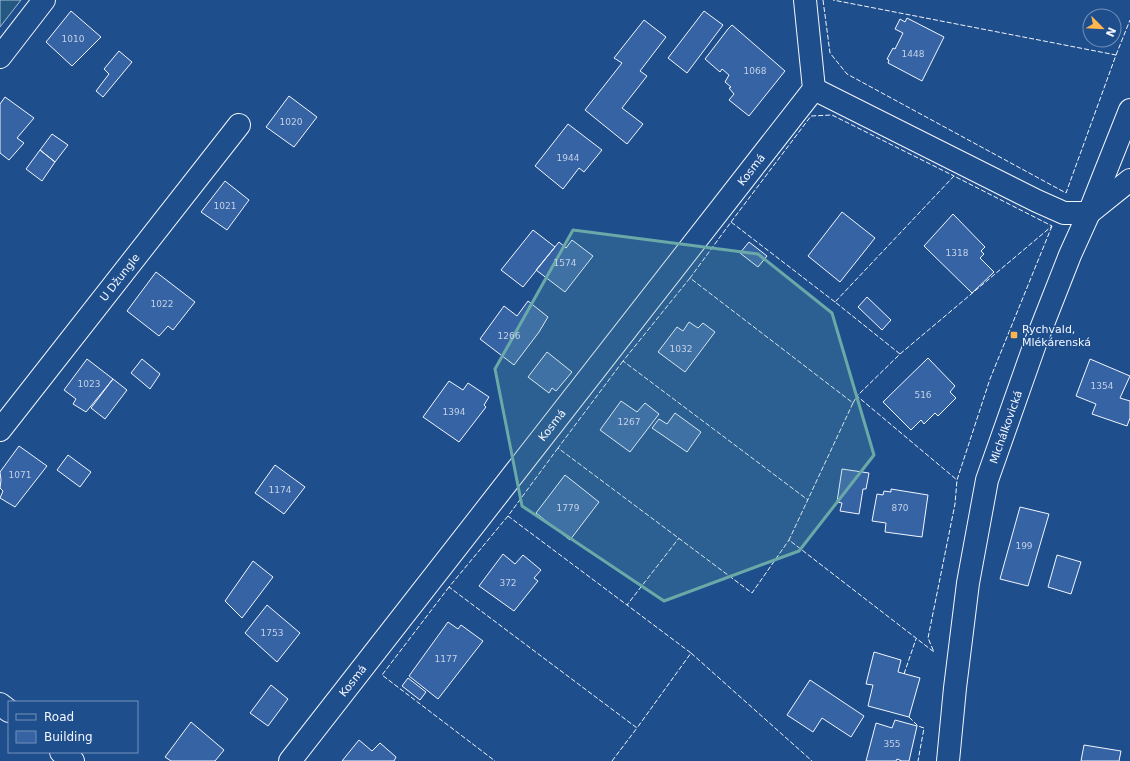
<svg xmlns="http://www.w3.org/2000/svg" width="1130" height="761" viewBox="0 0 1130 761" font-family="'DejaVu Sans',sans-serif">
	<rect width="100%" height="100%" fill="#1f4e8c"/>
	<path fill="#245a82" stroke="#a8bbd7" d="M0 0H21L0 27Z"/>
	<path fill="#3563a3" stroke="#f2f6ff" d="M71 11 101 37 72 66 46 42Z
		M704 11 723 25 687 73 668 58Z
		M907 18 944 37 922 81 888 63 889 60 887 59 893 48 895 49 903 33 895 29 900 19 905 22Z
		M644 20 666 37 640 71 647 76 622 108 643 124 627 144 585 110 622 63 614 58Z
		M732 25 785 71 749 116 729 100 734 94 729 88 731 87 725 82 729 75 722 69 720 72 705 59 728 29Z
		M119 51 132 62 103 97 96 91 109 74 104 69Z
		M289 96 317 117 294 147 266 127Z
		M5 97 34 118 17 138 24 143 9 160 0 153V104Z
		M568 124 602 150 584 172 579 168 563 189 535 166Z
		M52 134 68 145 55 162 40 150Z
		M40 150 55 162 42 181 26 169Z
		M225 181 249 200 227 230 201 212Z
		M842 212 875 238 840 282 808 256Z
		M953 214 985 247 981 251 984 254 980 258 994 272 972 293 924 246Z
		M533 230 555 247 523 287 501 270Z
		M572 240 593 256 565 292 536 270 559 242 566 248Z
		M749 242 767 256 758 267 740 253Z
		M156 272 195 302 173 330 168 326 159 336 127 311Z
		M867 297 891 320 882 330 858 307Z
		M528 301 548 317 539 332 514 365 480 339 504 306 517 316Z
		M689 322 698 328 703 323 715 332 685 372 658 352 677 327 683 331Z
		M547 352 572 372 556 391 552 388 549 393 528 377Z
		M928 358 955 386 950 392 956 398 938 416 935 413 924 424 921 420 911 430 883 402Z
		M87 359 113 379 86 412 73 404 76 399 64 390Z
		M142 359 160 374 150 389 131 373Z
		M1090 359 1130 376 1120 398 1130 401V418L1127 426 1092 414 1096 404 1076 396Z
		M113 379 127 390 105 419 91 408Z
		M449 381 463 390 468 383 489 397 484 405 486 407 459 442 423 417Z
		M621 401 637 412 645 403 659 414 630 452 600 430Z
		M675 413 701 432 687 452 652 428 659 419 667 424Z
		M19 446 47 466 15 507 0 498 3 491 0 488 1 480 0 472Z
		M68 455 91 472 80 487 57 470Z
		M275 465 305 487 284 514 255 493Z
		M842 469 869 473 866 489H863L859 514 840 511 842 503 837 502Z
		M565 475 599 502 570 540 536 513Z
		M891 489 928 495 922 537 885 532 886 523 872 521 877 494 883 495 884 491 891 492Z
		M1020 507 1049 514 1028 586 1000 579Z
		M503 554 515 564 523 555 541 570 534 578 538 581 514 611 479 586Z
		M1057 555 1081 562 1071 594 1048 587Z
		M253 561 273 577 242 618 225 601Z
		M267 605 300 633 277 662 245 633Z
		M448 622 458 629 461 625 483 641 438 699 409 676Z
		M874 652 901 660 898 672 920 678 909 717 868 706 873 685 866 684Z
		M408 678 426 692 420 700 402 686Z
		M810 680 864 716 851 737 822 718 813 732 787 715Z
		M271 685 288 699 268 726 250 713Z
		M895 720 917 726 909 761H902L897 759 896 761H866L876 723 892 728Z
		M191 722 224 750 215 761H171L165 757Z
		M359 740 372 751 380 743 396 757 394 761H342Z
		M1084 745 1121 751 1119 761H1081Z"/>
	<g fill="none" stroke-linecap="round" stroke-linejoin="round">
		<defs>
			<g id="minor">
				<path d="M0 57 44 0"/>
				<path d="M814 89 1037 201 1064 213H1089L1130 180"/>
				<path id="s1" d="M0 430 239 125"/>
				<path d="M0 704 9 711"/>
				<path d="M61 752 73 761"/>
				<path id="s2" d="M290 761 814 89 805 0"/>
			</g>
			<g id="tertiary">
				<path id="s3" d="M948 761 955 688 968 583 987 480 1035 344 1070 255 1089 213 1130 110"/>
			</g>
		</defs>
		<use href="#minor" stroke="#f2f6ff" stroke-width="24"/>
		<use href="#tertiary" stroke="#f2f6ff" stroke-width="24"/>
		<use href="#minor" stroke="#1f4e8c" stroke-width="22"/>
		<use href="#tertiary" stroke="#1f4e8c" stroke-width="22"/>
		<path stroke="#f2f6ff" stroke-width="1" stroke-dasharray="5 2" stroke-linecap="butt" d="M823 0 830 53 847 74 1066 193 1116 55 833 0
			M1116 55 1130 20
			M731 222 811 116 832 115 954 176
			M1052 226 990 379 957 480 857 396 900 354Z
			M690 278 623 361 808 500
			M835 302 731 222 690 278 853 403 857 396
			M900 354 835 302 954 176 1052 226
			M623 361 558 448 752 593 789 540
			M853 403 789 540 934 652 928 638 955 504 957 480
			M558 448 508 516 627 605 679 538
			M508 516 449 587 637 728 691 653 627 605
			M449 587 382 675 495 761
			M691 653 812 761
			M904 674 916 639
			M909 717 918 726 924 728 918 761
			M612 761 637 728"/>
	</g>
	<path fill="#6aa9a8" fill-opacity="0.2" stroke="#6aa9a8" stroke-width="3" stroke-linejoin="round" d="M573 230 758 254 832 313 874 455 799 551 664 601 522 506 495 369Z"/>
	<rect fill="#ffb74d" stroke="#1f4e8c" stroke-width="1.5" x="1010" y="331" width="8" height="8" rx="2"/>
	<g text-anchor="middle" stroke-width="3" stroke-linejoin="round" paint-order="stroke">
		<g font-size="9" fill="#c3d1e8">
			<text x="73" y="42">1010</text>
			<text x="913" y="57">1448</text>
			<text x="755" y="74">1068</text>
			<text x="291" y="125">1020</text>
			<text x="568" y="161">1944</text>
			<text x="225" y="209">1021</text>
			<text x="957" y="256">1318</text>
			<text x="565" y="266">1574</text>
			<text x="162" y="307">1022</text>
			<text x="509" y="339">1266</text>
			<text x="681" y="352">1032</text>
			<text x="89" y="387">1023</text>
			<text x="1102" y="389">1354</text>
			<text x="923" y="398">516</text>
			<text x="454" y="415">1394</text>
			<text x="629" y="425">1267</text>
			<text x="20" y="478">1071</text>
			<text x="280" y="493">1174</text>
			<text x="568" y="511">1779</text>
			<text x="900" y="511">870</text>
			<text x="1024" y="549">199</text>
			<text x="508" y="586">372</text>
			<text x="272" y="636">1753</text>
			<text x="446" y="662">1177</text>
			<text x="892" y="747">355</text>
		</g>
		<g font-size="11" fill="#f2f6ff" stroke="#1f4e8c">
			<text dy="4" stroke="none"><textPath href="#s2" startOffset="750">Kosmá</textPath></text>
			<text dy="4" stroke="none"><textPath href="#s1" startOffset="194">U Džungle</textPath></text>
			<text dy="4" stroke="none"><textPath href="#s2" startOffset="426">Kosmá</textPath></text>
			<text dy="4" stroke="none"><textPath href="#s3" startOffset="340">Michálkovická</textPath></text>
			<text dy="4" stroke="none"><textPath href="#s2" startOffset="102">Kosmá</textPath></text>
		</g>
		<g font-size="11" fill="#f2f6ff" stroke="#1f4e8c" text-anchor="start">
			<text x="1022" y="333">Rychvald,<tspan x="1022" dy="13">Mlékárenská</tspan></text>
		</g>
	</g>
	<rect x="8" y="701" width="130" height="52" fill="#1f4e8c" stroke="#7391ba"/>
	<rect x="16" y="714" width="20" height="6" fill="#1f4e8c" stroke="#7391ba"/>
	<text x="44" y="721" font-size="12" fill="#f2f6ff">Road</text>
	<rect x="16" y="731" width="20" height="12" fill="#3563a3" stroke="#7391ba"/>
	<text x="44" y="741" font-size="12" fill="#f2f6ff">Building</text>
	<g transform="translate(1102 28) rotate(114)"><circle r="19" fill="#1f4e8c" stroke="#7391ba"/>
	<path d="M0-3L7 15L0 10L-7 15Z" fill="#ffb74d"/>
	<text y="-6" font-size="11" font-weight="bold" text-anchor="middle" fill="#f2f6ff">N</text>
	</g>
</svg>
